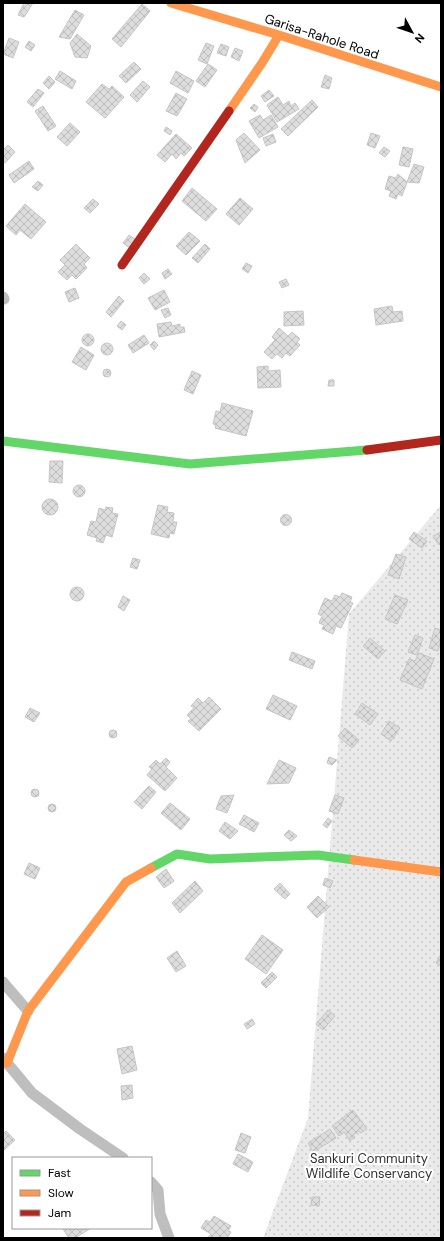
<svg xmlns="http://www.w3.org/2000/svg" width="444" height="1241" viewBox="0 0 444 1241" font-family="'DM Sans',sans-serif">
	<defs>
		<pattern id="park-dots" width="8" height="8" patternUnits="userSpaceOnUse"><rect width="8" height="8" fill="#eaeaea"/><path d="M2 2h.1M6 6h.1" fill="none" stroke="#c7c7c7" stroke-width="1.8" stroke-linecap="round"/></pattern>
		<pattern id="building-cross-hatch" width="8" height="8" patternUnits="userSpaceOnUse"><rect width="8" height="8" fill="#ddd"/><path d="M0 0l8 8M0 8l8-8" fill="none" stroke="#bcbcbc"/></pattern>
	</defs>
	<rect width="100%" height="100%" fill="#fff"/>
	<path fill="url(#park-dots)" d="M441 505V1238H263L308 1118 349 614Z"/>
	<path fill="url(#building-cross-hatch)" stroke="#c5c5c5" d="M24 3H33L24 17 18 15Z
		M142 4 150 11 121 47 112 39Z
		M75 10 84 15 70 39 59 37Z
		M77 34 91 46 87 58 75 57 70 43Z
		M9 38 19 42 13 58 3 54Z
		M29 41 35 45 31 51 25 47Z
		M206 43 214 46 207 64 198 60Z
		M221 44 229 47 226 56 217 53Z
		M235 48 243 51 239 61 231 57Z
		M134 62 141 69 126 83 119 76Z
		M208 64 217 70 205 87 196 81Z
		M60 71 76 81 72 89 55 79Z
		M176 71 194 81 188 93 170 83Z
		M325 75 332 78 329 89 321 87Z
		M49 76 55 82 49 89 43 83Z
		M143 81 150 87 137 102 130 95Z
		M102 84 109 89 112 86 124 97 105 118 86 102Z
		M38 89 44 93 33 107 27 102Z
		M269 90 274 96 265 102 261 96Z
		M176 93 187 99 177 116 166 111Z
		M278 97 283 105 289 101 291 106 295 103 299 109 277 122 267 105Z
		M312 100 318 107 288 136 281 129Z
		M254 104 258 107 255 112 250 108Z
		M43 106 56 126 48 131 35 111Z
		M260 115 263 120 271 115 278 127 259 138 249 121Z
		M70 123 80 132 67 146 57 137Z
		M166 127 172 131 170 135 164 131Z
		M244 133 260 150 245 163 236 140Z
		M371 133 380 136 375 148 367 145Z
		M176 134 192 148 184 156 181 153 176 159 172 154 165 162 157 155Z
		M273 134 276 142 266 146 263 138Z
		M8 145 15 152 5 163 3 161V150Z
		M384 147 390 151 385 157 379 153Z
		M403 147 413 149 409 167 399 165Z
		M29 161 34 169 14 183 9 175Z
		M414 164 424 167 419 183 407 182Z
		M398 174 407 182 402 196 398 194 396 199 389 196 391 191 385 189 389 176 396 178Z
		M38 181 43 185 38 191 32 187Z
		M192 188 217 209 206 221 182 201Z
		M240 198 253 209 239 225 226 214Z
		M93 199 99 204 90 213 84 208Z
		M25 204 46 222 31 239 20 230 16 235 6 226Z
		M189 232 200 241 186 255 176 246Z
		M129 235 136 240 130 248 123 243Z
		M76 244 90 258 84 264 87 268 76 279 72 275 67 280 58 272 65 265 60 260Z
		M205 244 210 249 198 263 192 258Z
		M246 263 252 266 248 273 242 269Z
		M168 269 172 274 165 279 162 273Z
		M144 273 150 279 144 284 139 278Z
		M286 279 289 285 282 288 279 282Z
		M75 288 79 298 69 302 65 292Z
		M164 290 170 302 155 310 148 298Z
		M119 296 124 301 111 317 106 312Z
		M392 306 393 312 402 311 403 321 376 325 374 309Z
		M168 308 171 315 165 318 161 310Z
		M303 311 304 325 284 326V312Z
		M121 321 126 325 122 330 117 326Z
		M171 322 172 326 180 324V327H184L185 332 159 337 157 324Z
		M279 328 288 336 292 332 300 339 297 342 300 345 290 356 286 353 282 358 277 354 272 359 264 352 275 340 272 337Z
		M82 340a6 6 0 1 1 12 0a6 6 0 1 1-12 0Z
		M144 335 149 343 133 353 128 345Z
		M154 341 158 345 154 350 150 345Z
		M101 349a6 6 0 1 1 12 0a6 6 0 1 1-12 0Z
		M81 347 94 355 86 370 72 362Z
		M268 366V371L280 370 281 387 258 388 257 367Z
		M103 373a4 4 0 1 1 8 0a4 4 0 1 1-8 0Z
		M192 371 201 375 193 394 184 390Z
		M329 380H334V386H328Z
		M222 403 253 411 246 436 215 428 216 425 213 424 216 411 220 412Z
		M50 461H63L62 483 49 482Z
		M73 491a6 6 0 1 1 12 0a6 6 0 1 1-12 0Z
		M42 507a8 8 0 1 1 16 0a8 8 0 1 1-16 0Z
		M158 505 168 507 167 512 174 513 173 522H177L174 534 170 533 169 538 151 534Z
		M106 507 113 508 112 513 118 514 112 537 106 535 103 543 96 541 97 538 87 535 91 521 96 522 99 508 105 510Z
		M280.5 520a5.5 5.5 0 1 1 11 0a5.5 5.5 0 1 1-11 0Z
		M414 532 427 541 422 548 409 539Z
		M441 532V543L439 545 433 536Z
		M396 554 406 557 399 579 388 575Z
		M133 558 140 560 137 569 130 567Z
		M70 594a7 7 0 1 1 14 0a7 7 0 1 1-14 0Z
		M342 593 352 597 350 602 353 603 341 628 336 626 333 634 322 629 324 625 319 623 322 616 318 614 325 598 332 601 335 595 340 597Z
		M395 595 408 600 397 624 385 619Z
		M123 596 130 600 124 611 118 607Z
		M435 628 441 630V639L438 651 429 648Z
		M415 635 423 638 417 655 408 652Z
		M370 638 385 651 378 659 363 646Z
		M292 652 315 661 312 669 289 660Z
		M419 653 434 659 422 689 400 680 409 659 415 661Z
		M273 695 297 706 290 720 266 709Z
		M209 697 221 709 199 731 188 721 191 719 187 715 194 708 191 706 198 698 203 703Z
		M362 703 378 714 370 725 355 714Z
		M30 708 40 713 34 722 25 717Z
		M389 721 400 728 391 741 381 734Z
		M345 728 359 740 352 748 338 736Z
		M109 734a4 4 0 1 1 8 0a4 4 0 1 1-8 0Z
		M329 757 337 760 332 765 327 763Z
		M166 758 170 762 166 767 177 778 165 791 147 775 152 769 149 767 156 760 160 764Z
		M279 760 296 768 289 783 267 784Z
		M149 786 156 792 142 809 134 802Z
		M31 793a4 4 0 1 1 8 0a4 4 0 1 1-8 0Z
		M234 795 227 813 216 809 221 796Z
		M335 795 344 798 338 814 329 811Z
		M170 803 190 819 181 830 161 813Z
		M48 808a4 4 0 1 1 8 0a4 4 0 1 1-8 0Z
		M244 815 259 823 254 832 239 824Z
		M328 818 332 821 327 828 323 825Z
		M225 822 238 831 230 839 219 831Z
		M289 830 297 836 291 841 284 835Z
		M29 863 40 868 35 879 24 874Z
		M166 869 174 881 164 888 156 877Z
		M325 878 333 881 330 888 323 885Z
		M195 881 203 891 180 913 172 903Z
		M280 883 290 894 285 899 274 889Z
		M318 896 329 907 317 918 307 907Z
		M262 935 283 950 266 974 245 959Z
		M177 951 186 966 176 972 167 958Z
		M441 954V966L436 963Z
		M272 972 277 977 266 988 261 983Z
		M328 1010 335 1016 323 1030 316 1024Z
		M252 1019 255 1024 247 1029 244 1024Z
		M132 1046 137 1070 122 1074 117 1049Z
		M132 1085 133 1098 122 1100 121 1086Z
		M353 1110 367 1129 361 1133 359 1131 353 1135 355 1137 350 1141 344 1132 339 1136 332 1126Z
		M330 1129 336 1138 313 1152 308 1143Z
		M6 1131 15 1140 3 1151V1134Z
		M241 1133 251 1137 245 1153 235 1150Z
		M238 1154 253 1162 248 1172 233 1164Z
		M312 1197H320L319 1206 311 1205Z
		M214 1216 231 1226 228 1231 231 1232 227 1238H210L208 1237 211 1234 201 1228 206 1220 210 1222Z
		M65 1228H91L75 1238H69L63 1229Z"/>
	<g fill="none" stroke-linecap="round" stroke-linejoin="round">
		<path stroke="#bebebe" stroke-width="11" d="M3 297 4 299
			M3 982 28 1011
			M3 1058 32 1093 80 1129 123 1158
			M151 1182 158 1190 160 1214 169 1238"/>
		<path stroke="#63d668" stroke-width="9" d="M3 441 190 464 367 450
			M151 868 177 854 210 859 318 855 354 860"/>
		<path stroke="#ff974d" stroke-width="9" d="M171 3 279 35 441 87
			M229 111 262 63 279 35
			M354 860 441 872
			M7 1063 28 1011 126 882 151 868"/>
		<path stroke="#b3261e" stroke-width="9" d="M122 265 229 111
			M367 450 441 440"/>
	</g>
	<g text-anchor="middle" stroke-width="4" stroke-linejoin="round" paint-order="stroke">
		<g font-size="13" fill="#000" stroke="#fff">
			<text transform="translate(322 36) rotate(18)" y="5">Garisa-Rahole Road</text>
		</g>
		<g font-size="13" fill="#303030" stroke="#fff">
			<text x="369" y="1163">Sankuri Community<tspan x="369" dy="15">Wildlife Conservancy</tspan></text>
		</g>
	</g>
	<rect width="444" height="1241" fill="none" stroke="#000000" stroke-width="8"/>
	<rect x="12" y="1157" width="140" height="72" fill="#ffffff" stroke="#999999"/>
	<rect x="20" y="1170" width="20" height="6" fill="#63d668" stroke="#999999"/>
	<text x="48" y="1177" font-size="12" fill="#000000">Fast</text>
	<rect x="20" y="1190" width="20" height="6" fill="#ff974d" stroke="#999999"/>
	<text x="48" y="1197" font-size="12" fill="#000000">Slow</text>
	<rect x="20" y="1210" width="20" height="6" fill="#b3261e" stroke="#999999"/>
	<text x="48" y="1217" font-size="12" fill="#000000">Jam</text>
	<g transform="translate(412 32) rotate(130)" stroke="#ffffff" stroke-width="3" paint-order="stroke">
	<path d="M0-3L7 15L0 10L-7 15Z" fill="#000000"/>
	<text y="-6" font-size="11" font-weight="bold" text-anchor="middle" fill="#000000">N</text>
	</g>
</svg>
